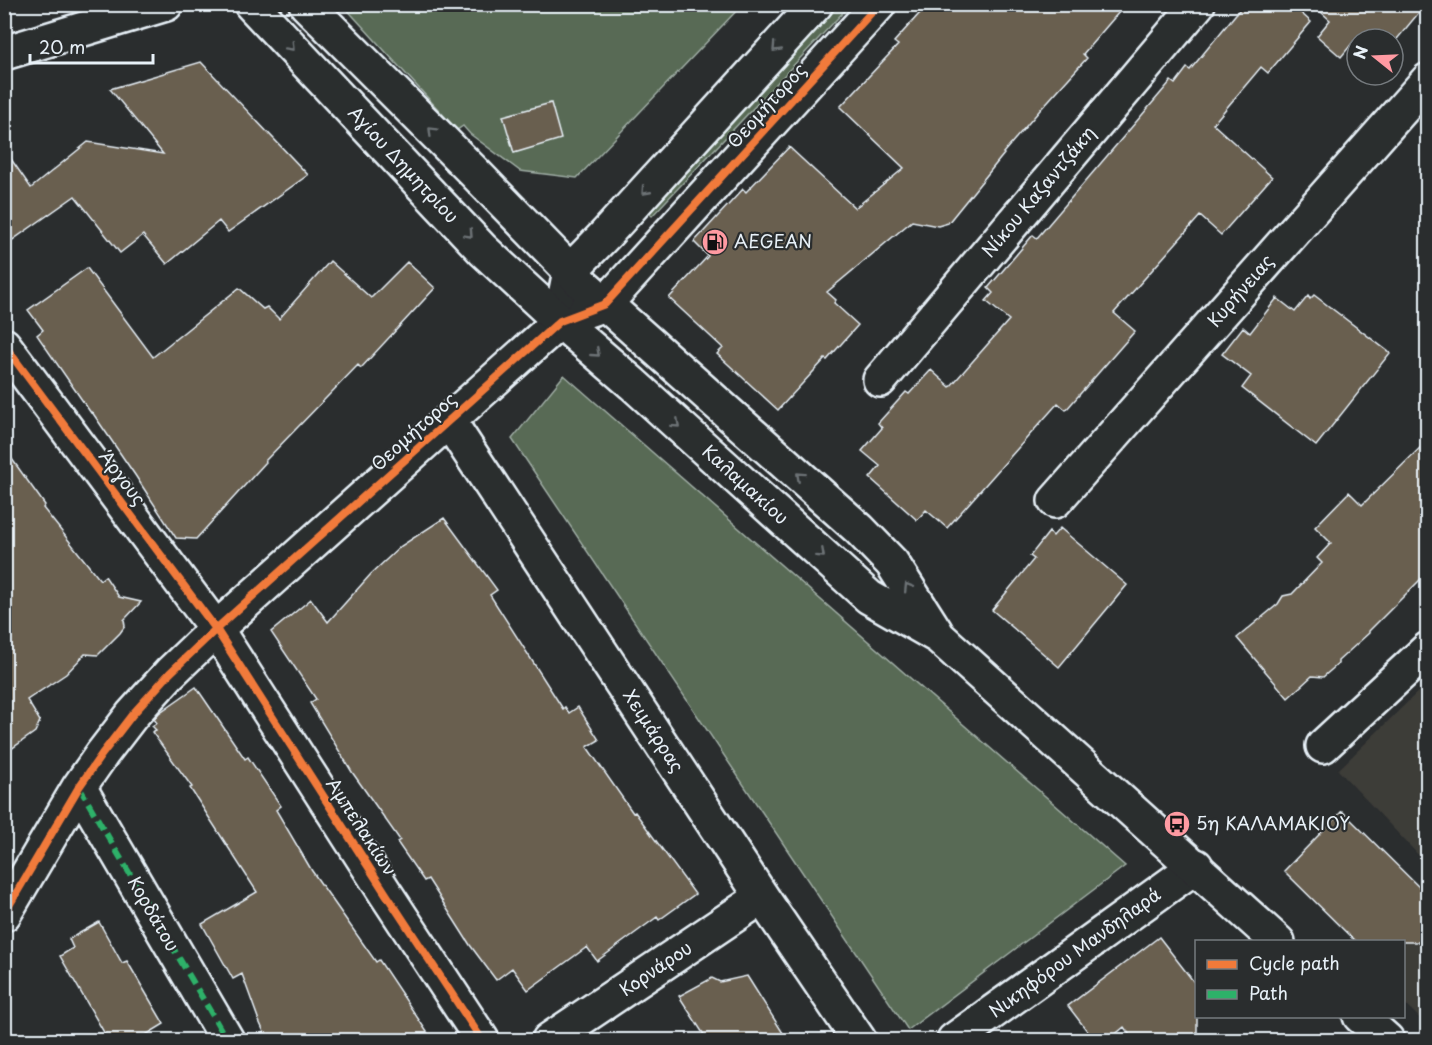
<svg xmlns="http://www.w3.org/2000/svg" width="1432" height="1045" viewBox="0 0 1432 1045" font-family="'Playpen Sans',sans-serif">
	<rect width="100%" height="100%" fill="#2a2d2e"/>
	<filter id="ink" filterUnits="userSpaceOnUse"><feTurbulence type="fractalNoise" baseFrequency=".0167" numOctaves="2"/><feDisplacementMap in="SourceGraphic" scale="12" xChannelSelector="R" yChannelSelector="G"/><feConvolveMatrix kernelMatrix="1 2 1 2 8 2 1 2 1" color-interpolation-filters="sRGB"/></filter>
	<g filter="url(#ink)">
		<path fill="#3d3c38" d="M1427 683V864L1338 770Z
			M1427 893V1025L1404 1003V942H1381Z"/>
		<path fill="#586a54" stroke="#a0aea6" stroke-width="1.5" d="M343 5H742L577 178 520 171 470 134 463 126 457 130Z
			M839 5H850L652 216 646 210Z
			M564 375 1125 866 908 1030 512 439Z"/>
		<path fill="#695e50" stroke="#e8f1f8" stroke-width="1.5" d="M928 4H1126L1083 54 1087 58 1040 110 1003 153 1004 154 948 223 938 226 912 221 827 292 836 300 834 303 858 325 827 360 825 359 778 410 717 354 723 348 669 298 708 256 694 242 743 189 746 192 789 147 855 208 904 168 840 107 898 45 894 42Z
			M1244 4H1291L1311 22 1268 73 1261 67 1213 124 1272 177 1221 235 1200 216 1114 313 1135 331 1066 410 1058 403 947 528 926 510 917 520 870 478 880 466 862 451 882 428 878 423 906 392 909 394 931 370 950 387 1009 320 986 301 993 293 988 288 1033 235 1037 238 1171 81 1175 84 1187 68 1190 70Z
			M1312 4H1426L1393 44V39H1357V44L1354 41 1341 57 1317 36 1330 20Z
			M201 62 308 175 228 232 219 221 167 264 143 235 120 253 75 196 4 246V149L31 188 88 142 163 154 110 89Z
			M551 103 561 139 514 153 503 116Z
			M330 261 371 298 407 262 435 288 361 368 358 365 265 461 266 462 196 539 176 538 135 475 92 412 91 413 37 335 43 330 28 310 87 268 153 357 239 288 263 309 267 307 279 319Z
			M1314 295 1390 353 1316 446 1242 388 1251 376 1222 354 1243 327 1250 333 1277 298 1295 312 1308 296 1310 299Z
			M1428 440V572L1369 631V633L1338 661V664L1323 677 1312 676 1288 698 1237 638 1278 604 1283 596 1292 594 1322 563 1317 558 1331 543 1315 527 1349 492 1362 505Z
			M4 448 45 505 43 508 100 580 105 576 119 597 141 602 124 620 125 626 120 633 98 655 85 654 66 674 27 700 40 721 35 732 4 754Z
			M444 518 497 590 490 595 563 709 565 707 569 713 578 707 599 740 587 747 633 813 635 812 695 894 659 920 657 917 597 961 587 947 528 990 512 968 496 980 470 945 428 879 424 881 397 842 400 840 352 772 310 703 316 699 271 632 311 599 328 622 371 574 401 546Z
			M1060 528 1127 585 1059 667 992 610 1034 559 1030 556 1049 532 1053 536Z
			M196 687 245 759 248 757 281 806 276 810 312 871 376 962 379 960 433 1041H268L259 1021 242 974 233 979 202 924 257 892 190 788 192 787 152 732 156 730 152 726 157 723 154 719 159 713Z
			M1342 811 1428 896V942H1356L1284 871Z
			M99 922 122 963 127 961 164 1024 136 1041H109L60 956 73 948 69 939Z
			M1159 937 1197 986V1041H1134L1124 1027 1107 1041H1095L1068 1006Z
			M747 976 788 1041H708L679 996 712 978 720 982Z"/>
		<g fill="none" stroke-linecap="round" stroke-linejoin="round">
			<defs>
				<path id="street" d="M4 53 166 4
					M4 345 216 629 386 894 482 1040
					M880 380 1198 4
					M449 421 762 897 859 1040
					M1055 501 1428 80
					M1323 746 1428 649
					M79 787 227 1040
					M4 914 79 787 102 754 132 715 170 673 216 629 560 321 570 271
					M549 1040 762 897
					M954 1040 1196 866"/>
				<path id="secondary" d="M251 4 483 250 560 321 633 384 869 597 939 637 1278 942
					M306 4 474 172 585 286 859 529 892 563 936 632
					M570 271 606 234 816 4
					M585 311 605 304 879 4
					M1360 1016 1387 1040"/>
			</defs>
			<use href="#street" stroke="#e8f1f8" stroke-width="38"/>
			<use href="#secondary" stroke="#e8f1f8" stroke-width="38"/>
			<use href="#street" stroke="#2a2d2e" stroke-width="33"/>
			<use href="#secondary" stroke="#2a2d2e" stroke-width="33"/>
			<path stroke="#2db169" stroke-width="6" stroke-dasharray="12 6" stroke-linecap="butt" d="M79 787 227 1040"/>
			<defs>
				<path id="cycleway" d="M4 345 216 629 386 894 482 1040
					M4 914 79 787 102 754 132 715 170 673 216 629 560 321 605 304 879 4"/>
			</defs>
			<use href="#cycleway" stroke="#2a2d2e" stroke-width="11"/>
			<use href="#cycleway" stroke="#f17a3a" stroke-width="8"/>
		</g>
		<defs><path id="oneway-chevron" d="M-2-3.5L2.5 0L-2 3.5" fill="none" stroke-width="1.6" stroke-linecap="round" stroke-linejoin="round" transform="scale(1.5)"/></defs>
		<g stroke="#6c7275">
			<use href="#oneway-chevron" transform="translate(291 47) rotate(47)"/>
			<use href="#oneway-chevron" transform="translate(776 48) rotate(133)"/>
			<use href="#oneway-chevron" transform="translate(432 131) rotate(-135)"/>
			<use href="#oneway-chevron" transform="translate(645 191) rotate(132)"/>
			<use href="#oneway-chevron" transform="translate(469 234) rotate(47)"/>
			<use href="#oneway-chevron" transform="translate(596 353) rotate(41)"/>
			<use href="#oneway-chevron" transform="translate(676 424) rotate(42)"/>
			<use href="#oneway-chevron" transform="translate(800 476) rotate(-138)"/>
			<use href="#oneway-chevron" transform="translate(821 554) rotate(42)"/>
			<use href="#oneway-chevron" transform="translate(908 587) rotate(-122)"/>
		</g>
	</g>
	<defs>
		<symbol id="fuel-disc" viewBox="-11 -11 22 22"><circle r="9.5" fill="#ff9aa2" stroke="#2a2d2e"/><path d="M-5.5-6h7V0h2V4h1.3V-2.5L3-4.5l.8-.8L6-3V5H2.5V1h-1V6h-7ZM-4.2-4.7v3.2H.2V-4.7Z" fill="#111"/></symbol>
		<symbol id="bus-disc" viewBox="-11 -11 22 22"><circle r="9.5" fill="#ff9aa2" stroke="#2a2d2e"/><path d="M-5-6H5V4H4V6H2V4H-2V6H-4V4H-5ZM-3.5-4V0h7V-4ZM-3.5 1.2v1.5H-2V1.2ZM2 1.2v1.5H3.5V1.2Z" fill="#111"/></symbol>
	</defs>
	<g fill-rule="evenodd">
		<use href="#fuel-disc" x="700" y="227" width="30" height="30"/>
		<use href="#bus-disc" x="1162" y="809" width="30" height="30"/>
	</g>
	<g text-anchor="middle" stroke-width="4.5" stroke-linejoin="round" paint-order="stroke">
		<g font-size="18" fill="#e8f1f8" stroke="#2a2d2e">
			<text transform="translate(767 106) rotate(-48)" y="6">Θεομήτορος</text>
			<text transform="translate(403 165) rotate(47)" y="6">Αγίου Δημητρίου</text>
			<text transform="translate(1039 192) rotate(-50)" y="6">Νίκου Καζαντζάκη</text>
			<text transform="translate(1241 291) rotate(-49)" y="6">Κυρήνειας</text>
			<text transform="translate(414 432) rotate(-42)" y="6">Θεομήτορος</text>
			<text transform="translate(122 478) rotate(53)" y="6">Άργους</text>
			<text transform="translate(745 485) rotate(42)" y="6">Καλαμακίου</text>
			<text transform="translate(653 731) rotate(57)" y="6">Χειμάρρας</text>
			<text transform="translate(361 827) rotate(57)" y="6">Αμπελακίων</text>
			<text transform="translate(153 914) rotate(60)" y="6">Κορδάτου</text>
			<text transform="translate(1075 953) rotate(-36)" y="6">Νικηφόρου Μανδηλαρά</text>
			<text transform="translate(656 969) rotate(-34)" y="6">Κορνάρου</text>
		</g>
		<g font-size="18" fill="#e8f1f8" stroke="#2a2d2e" text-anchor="start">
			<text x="734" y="248">AEGEAN</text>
			<text x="1196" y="830">5η ΚΑΛΑΜΑΚΙΟΥ</text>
		</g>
	</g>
	<rect width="1432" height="1045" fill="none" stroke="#2a2d2e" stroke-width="24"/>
	<rect x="12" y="12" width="1408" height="1021" fill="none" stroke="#e8f1f8" stroke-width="2" filter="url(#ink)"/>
	<rect x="1195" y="940" width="210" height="78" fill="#2a2d2e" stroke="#767b7f" stroke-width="1.5"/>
	<rect x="1207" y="960" width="30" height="9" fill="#f17a3a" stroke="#767b7f" stroke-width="1.5"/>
	<text x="1249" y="970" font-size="18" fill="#e8f1f8">Cycle path</text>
	<rect x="1207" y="990" width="30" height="9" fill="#2db169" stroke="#767b7f" stroke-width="1.5"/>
	<text x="1249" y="1000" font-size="18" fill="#e8f1f8">Path</text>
	<g transform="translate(1375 57) rotate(288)"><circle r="28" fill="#2a2d2e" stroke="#767b7f" stroke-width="1.5"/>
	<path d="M0-4.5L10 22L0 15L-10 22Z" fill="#ff9aa2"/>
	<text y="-9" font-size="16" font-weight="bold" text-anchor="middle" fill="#e8f1f8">N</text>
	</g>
	<path d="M30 54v9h123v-9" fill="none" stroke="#e8f1f8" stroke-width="3"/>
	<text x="39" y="54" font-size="18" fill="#e8f1f8" stroke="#2a2d2e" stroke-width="4.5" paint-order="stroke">20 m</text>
</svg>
